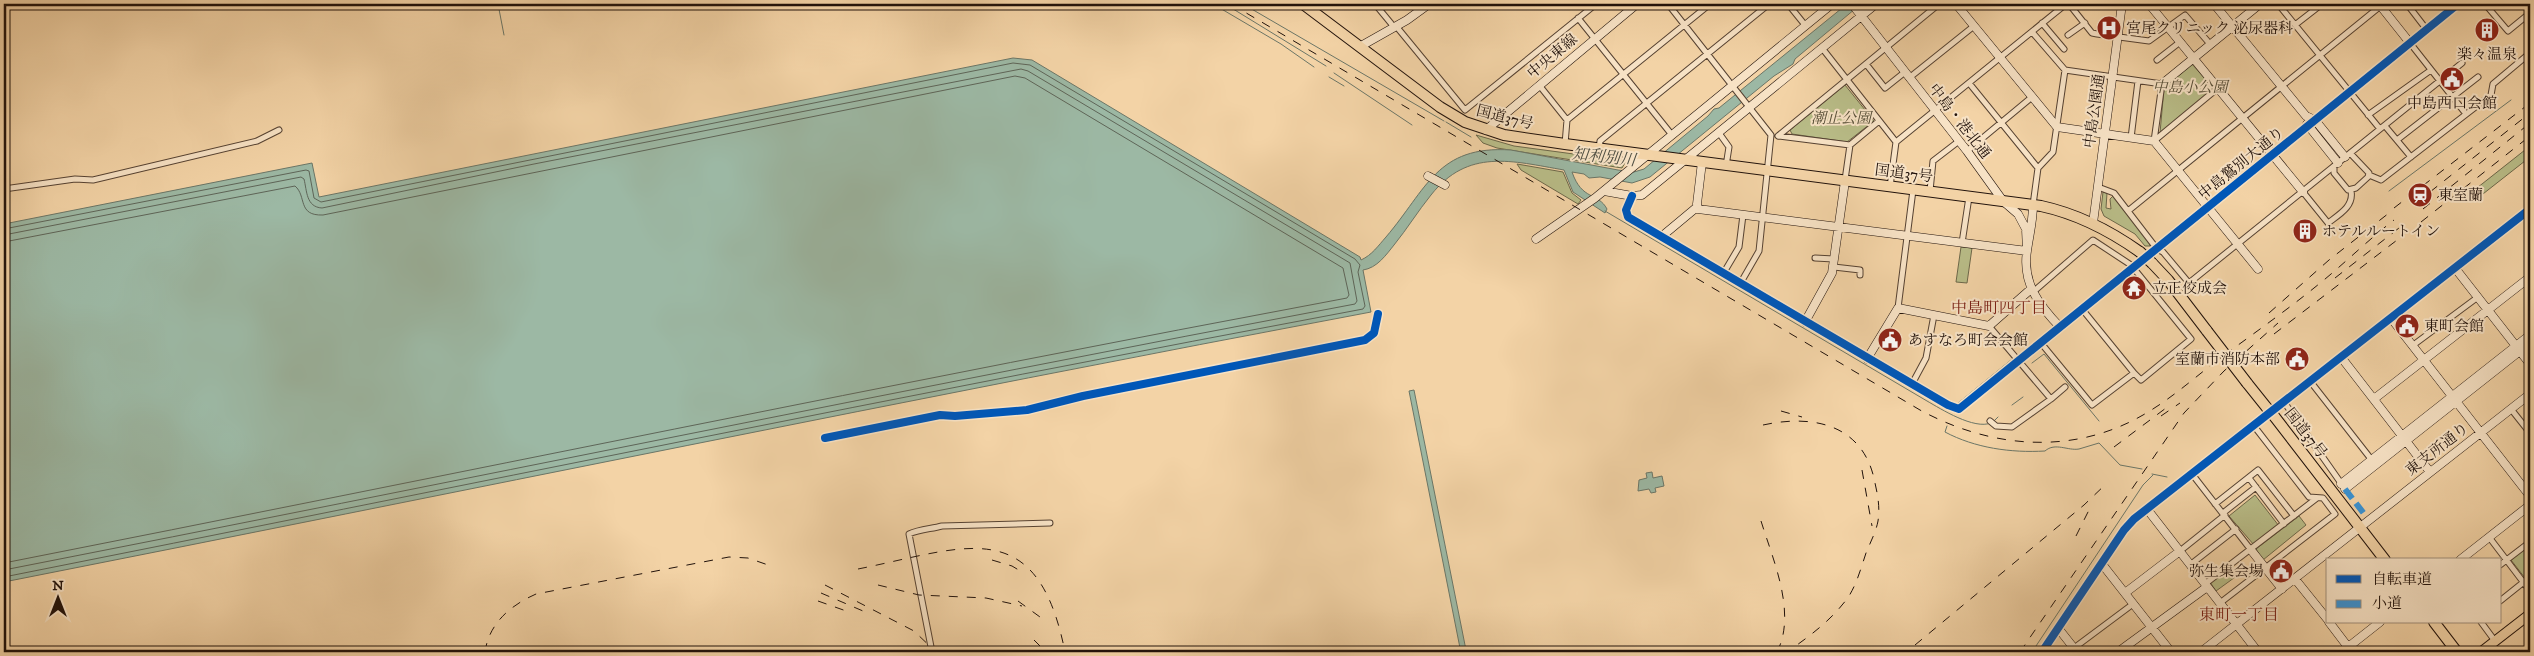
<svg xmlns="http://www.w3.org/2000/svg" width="2534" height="656" viewBox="0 0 2534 656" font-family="'IM FELL DW Pica','Noto Serif JP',serif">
	<rect width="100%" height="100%" fill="#f3d3a6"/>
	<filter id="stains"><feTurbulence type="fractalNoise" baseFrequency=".004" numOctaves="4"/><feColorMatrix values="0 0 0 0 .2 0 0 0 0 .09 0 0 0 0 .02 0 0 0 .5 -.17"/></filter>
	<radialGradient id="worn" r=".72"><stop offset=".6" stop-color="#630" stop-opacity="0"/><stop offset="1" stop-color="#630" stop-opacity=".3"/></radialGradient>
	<path fill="#b9bd88" stroke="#6d684a" d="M2192 64 2212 87 2213 90 2160 133 2164 88Z
		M1845 85 1874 121 1847 142 1792 134 1790 130Z
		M1476 135 1514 146 1626 161 1622 168 1497 148 1483 143Z
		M2530 146V157L2474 201 2463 199Z
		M1517 164 1563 172 1572 193 1581 200 1578 204 1521 170Z
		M2103 192 2107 193 2106 208 2111 209 2110 199 2113 196 2150 242V246H2145L2135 234 2104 216 2101 209Z
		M1961 247 1972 248 1967 283 1956 282Z
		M2255 495 2279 526 2254 545 2229 516Z
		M2299 516 2306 525 2263 560 2256 549Z
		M2530 545V574L2525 578 2511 560Z
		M2232 567 2238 575 2216 591 2210 582Z"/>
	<path fill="#9cb8a4" stroke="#6b7667" d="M1847 4H1861L1795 59 1793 64 1774 76 1650 177 1632 183 1600 177 1589 178 1584 174 1572 172C1582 201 1598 192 1607 209L1605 213 1573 192 1564 170C1512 161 1468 148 1431 195 1418 211 1407 229 1394 245 1386 255 1377 268 1363 270L1371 312C914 398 460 492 4 582V224L312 163 319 197 1013 58 1032 60 1360 257 1361 260C1372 255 1378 246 1386 237 1427 189 1437 145 1511 150L1618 170 1634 172 1644 169 1708 116 1714 109 1719 108Z
		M1414 390 1466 650H1463L1460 648 1409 391Z
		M1652 472 1653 478 1662 476 1664 486 1655 488 1656 492 1651 493 1649 489 1638 491 1639 480 1647 478 1646 473Z"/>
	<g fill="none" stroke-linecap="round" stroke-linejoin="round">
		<path stroke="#5e6558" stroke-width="1" d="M4 229 306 170 309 171 314 198 321 202 1013 63 1030 65 1355 259 1360 265 1358 272 1365 306 1363 309C909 394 457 487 4 577
			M4 235 301 177 304 179C307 191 306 207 322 208L534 164 1021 69 1028 71 1350 263 1357 301 1355 304C904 389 454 482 4 570
			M4 242 295 186C307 196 297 216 323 215L1015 76 1025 78 1343 268 1349 295 1347 298C898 382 451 475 4 563"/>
		<path stroke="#6b7667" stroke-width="1" d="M498 4 504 35
			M1213 4 1281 44 1314 67
			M1225 4 1326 66
			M1243 4 1444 121
			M1334 73 1412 125
			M1329 77 1344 86
			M1446 122 1471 137
			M2389 191 2511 100
			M1605 211 1927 401C1941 409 1974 430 1991 423
			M2032 363 2044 354 2099 421
			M1957 404 2011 360
			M2012 405 2023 397
			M1994 421 1998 417
			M1947 426 1945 432C1975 448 2011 453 2045 451 2055 442 2068 451 2079 449 2086 447 2092 445 2099 443L2120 465 2142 469
			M2152 474 2167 477
			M2032 652 2143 485 2153 475"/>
		<defs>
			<path id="street" d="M1375 4 1394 27
				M1668 4 1771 135 1759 251 1740 284
				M1788 4 1805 25
				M2069 4 2092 33 2097 34 2149 41 2185 15 2210 44
				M2278 4 2380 129
				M2407 4 2427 30
				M2485 4 2508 31 2530 13
				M1578 18 1672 135
				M2042 23 2064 49
				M2295 25 2322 4
				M1396 26 1465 110 1596 4
				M2032 32 2065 70 2162 84 2154 141
				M2068 35 2085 23
				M2410 43 2466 114
				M1822 48 1896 142
				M2157 60 2180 42
				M1866 64 1885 88 1905 72
				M1909 78 1974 26
				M1969 83 2038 168
				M1539 85 1567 120 1565 144
				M2368 115 2431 70
				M1567 120 1710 4
				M2385 126 2411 157
				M1719 133 1729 147 1726 166
				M1778 136 1939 4
				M1779 136 1850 145 1879 121
				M2131 138 2138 81
				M2397 140 2478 77
				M2154 141 2218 88
				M1599 149 1600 141 1769 4
				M1967 151 2032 97
				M2334 166V173L2348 190 2356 188 2368 177 2369 173 2350 153
				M2369 175 2381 180 2491 95 2493 84 2530 53
				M1845 180 1850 145
				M1890 187 1896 142 2066 4
				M2098 187 2114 193 2157 249 2163 252 2189 283 2462 63
				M4 189 75 179 93 180 257 141 279 130
				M1930 191 1933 161 1959 141
				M2303 192 2328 223C2340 214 2354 206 2351 191
				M2033 205 2038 168 2053 152 2065 70
				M2128 211 2383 4
				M1962 243 1969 197
				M1815 258 1834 259
				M1834 267 1860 270V275
				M1723 274 1739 247 1743 215
				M2033 292 2093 240 2131 265 2191 339 2141 380 2134 373 2092 405 2041 343
				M1898 308 1913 190
				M2082 309 2134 373
				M1989 326 2051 399 2012 427 1996 426 1990 421
				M2412 346 2478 297
				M2310 381 2371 459
				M1912 384 1926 358 1934 315
				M2051 399 2065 387
				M2284 402 2343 486
				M2511 409 2530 433
				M825 438 940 415 955 416 1027 410 1083 396 1365 340 1374 333 1378 314
				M2192 474 2251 550
				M2249 478 2284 524
				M2215 504 2258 470 2294 516
				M2223 513 2256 487
				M2489 537 2530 591
				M2180 551 2225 515
				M2190 565 2236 529
				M2500 565 2530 542
				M2205 584 2317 498
				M2500 601 2530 577
				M2220 603 2335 514 2323 498 2309 497 2254 426
				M2481 622 2495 641
				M2074 648 2133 604
				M932 652 909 534C920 529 931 529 942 526L1050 523"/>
			<path id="secondary" d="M1852 4 1967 151 2003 201 2018 214 2026 229 2027 251
				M1956 4 2057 127 2154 141 2258 269
				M2149 4 2303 192
				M2214 4 2306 116 2315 120 2345 157
				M2379 4 2410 43
				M1361 46 1407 20 1429 4
				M2162 84 2260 4
				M2307 124 2338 163
				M1486 130 1637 4
				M1702 162 1697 204 1698 209 2027 251
				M1428 176 1445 185
				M1604 191 1632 196 1642 195 1876 4
				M1632 196 1626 210 1628 217 1948 405 1959 409 2458 4
				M2033 205C2033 221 2029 236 2027 251 2022 283 2039 305 2060 327
				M2093 223 2122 4
				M1661 237 1697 207
				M1536 239 1595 198 1832 4
				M2455 268 2530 364
				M2391 318 2530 496
				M1805 322 1832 273 1845 181
				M2341 357 2430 472
				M1867 359 1898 308 1989 326 2031 289
				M2374 399 2530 277
				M2341 484 2530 335
				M2345 489 2530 343
				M2147 509 2258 652
				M2251 550 2282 589
				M2460 560 2530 505
				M2102 564 2171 652
				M2295 579 2328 620
				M2125 593 2180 551
				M2329 622 2348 647
				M2058 628 2077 652
				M2042 652 2124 530 2134 519 2530 209
				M2118 652 2207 587
				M2201 652 2530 394
				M2342 652 2380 622"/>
			<path id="primary" d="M2481 652 2530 614"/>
			<path id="highway" d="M1303 4 1440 107 1465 122 1504 135 1565 144 2041 206C2078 214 2109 230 2140 252
				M2152 263 2168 280 2207 331
				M2247 383 2267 408
				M2274 416 2385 560
				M2434 622 2457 652"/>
		</defs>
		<use href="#street" stroke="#564232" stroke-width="7"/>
		<use href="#secondary" stroke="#21120b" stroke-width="9"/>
		<use href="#primary" stroke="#21120b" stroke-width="11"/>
		<use href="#highway" stroke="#21120b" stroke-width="12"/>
		<use href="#street" stroke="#f7e2c5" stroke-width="5"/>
		<use href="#secondary" stroke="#f7e2c5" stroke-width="8"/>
		<use href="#primary" stroke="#f3d3a6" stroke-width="9"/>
		<use href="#highway" stroke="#f3d3a6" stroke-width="10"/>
		<path stroke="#21120b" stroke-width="1" stroke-dasharray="9 9" stroke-linecap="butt" d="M1231 4 1920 410C1990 448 2072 456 2143 415 2171 399 2194 378 2219 359 2253 334 2287 310 2319 284 2345 263 2368 240 2394 220
			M2416 203 2530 113
			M2394 208 2530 103
			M2423 209 2530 123
			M2421 222 2530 136
			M2335 278 2399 228
			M2269 313 2329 260 2389 213
			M2274 334 2405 234
			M1781 411 1802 417
			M2161 416 2180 403
			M1763 425C1813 414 1864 424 1875 483 1878 496 1880 508 1878 521 1876 532 1870 543 1866 553 1861 568 1857 583 1849 596 1833 619 1810 636 1787 652
			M2114 447 2166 408
			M1862 470 1872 526
			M1761 521C1773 560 1797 613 1777 652
			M2076 536 2091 506
			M992 560 1012 566 1022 572
			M858 569C964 548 1037 511 1065 652
			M825 585 914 631 936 652
			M878 585 919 595 986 598 1022 606
			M821 593 870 614
			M818 601 849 612
			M1018 601 1040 617
			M1034 640 1046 652
			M1915 645 2084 505 2107 483
			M485 652C489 623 511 605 536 594L729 557 748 558 771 566
			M2020 652 2184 413 2224 371 2278 323"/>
		<defs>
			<path id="highway-bridge" d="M2140 252 2152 263
				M2207 331 2247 383
				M2267 408 2274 416"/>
		</defs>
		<use href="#highway-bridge" stroke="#21120b" stroke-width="12" stroke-linecap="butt"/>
		<use href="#highway-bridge" stroke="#f3d3a6" stroke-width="10"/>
		<path stroke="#3a92d2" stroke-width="6" stroke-dasharray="12 6" stroke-linecap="butt" d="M2345 489 2365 515"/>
		<defs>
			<path id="cycleway" d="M1632 196 1626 210 1628 217 1948 405 1959 409 2458 4
				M825 438 940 415 955 416 1027 410 1083 396 1365 340 1374 333 1378 314
				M2042 652 2124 530 2134 519 2530 209"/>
		</defs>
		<use href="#cycleway" stroke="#f7e2c5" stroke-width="11"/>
		<use href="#cycleway" stroke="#0057b8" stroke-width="8"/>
	</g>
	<defs>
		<symbol id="hospital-disc" viewBox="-11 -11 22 22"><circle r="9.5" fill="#8f2418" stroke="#f7e2c5"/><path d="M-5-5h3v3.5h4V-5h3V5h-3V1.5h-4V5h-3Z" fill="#fff"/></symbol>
		<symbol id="building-disc" viewBox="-11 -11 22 22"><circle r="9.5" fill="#8f2418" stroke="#f7e2c5"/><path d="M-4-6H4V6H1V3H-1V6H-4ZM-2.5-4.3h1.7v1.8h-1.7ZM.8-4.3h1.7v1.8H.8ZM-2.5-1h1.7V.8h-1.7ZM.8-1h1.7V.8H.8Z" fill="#fff"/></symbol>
		<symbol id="civic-disc" viewBox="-11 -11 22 22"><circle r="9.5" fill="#8f2418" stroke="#f7e2c5"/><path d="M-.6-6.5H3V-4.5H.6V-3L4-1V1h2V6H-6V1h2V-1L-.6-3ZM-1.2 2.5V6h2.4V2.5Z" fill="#fff"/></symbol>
		<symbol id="station-disc" viewBox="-11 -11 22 22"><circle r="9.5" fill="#8f2418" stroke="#f7e2c5"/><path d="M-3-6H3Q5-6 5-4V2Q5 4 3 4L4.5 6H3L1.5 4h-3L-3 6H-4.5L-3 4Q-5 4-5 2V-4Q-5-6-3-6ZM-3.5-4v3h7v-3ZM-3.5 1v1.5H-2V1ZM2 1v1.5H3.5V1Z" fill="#fff"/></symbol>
		<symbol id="temple-disc" viewBox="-11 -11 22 22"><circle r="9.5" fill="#8f2418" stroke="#f7e2c5"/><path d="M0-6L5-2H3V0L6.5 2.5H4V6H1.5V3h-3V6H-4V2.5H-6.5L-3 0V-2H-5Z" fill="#fff"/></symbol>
	</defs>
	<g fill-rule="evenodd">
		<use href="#hospital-disc" x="2095" y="14" width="28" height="28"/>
		<use href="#building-disc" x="2473" y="16" width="28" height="28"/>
		<use href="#civic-disc" x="2438" y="65" width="28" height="28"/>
		<use href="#station-disc" x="2406" y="181" width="28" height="28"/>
		<use href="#building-disc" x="2291" y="217" width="28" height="28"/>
		<use href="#temple-disc" x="2120" y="274" width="28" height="28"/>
		<use href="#civic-disc" x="2393" y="312" width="28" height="28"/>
		<use href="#civic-disc" x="1876" y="326" width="28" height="28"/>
		<use href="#civic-disc" x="2283" y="345" width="28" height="28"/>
		<use href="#civic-disc" x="2267" y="557" width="28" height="28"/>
	</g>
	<g text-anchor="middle" stroke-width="4" stroke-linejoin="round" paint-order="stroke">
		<g font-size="15" fill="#21120b" stroke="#f7e2c5" text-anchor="start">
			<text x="2126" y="33">宮尾クリニック 泌尿器科</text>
			<text x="2487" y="59" text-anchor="middle">楽々温泉</text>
			<text x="2452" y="108" text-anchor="middle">中島西口会館</text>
			<text x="2438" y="200">東室蘭</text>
			<text x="2322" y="236">ホテルルートイン</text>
			<text x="2152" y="293">立正佼成会</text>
			<text x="2424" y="331">東町会館</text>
			<text x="1908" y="345">あすなろ町会会館</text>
			<text x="2280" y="364" text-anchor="end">室蘭市消防本部</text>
			<text x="2264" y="576" text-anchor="end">弥生集会場</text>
		</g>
		<g font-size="15" fill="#21120b" stroke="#f7e2c5">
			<text transform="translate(1552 56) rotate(-40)" y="5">中央東線</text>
			<text transform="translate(2094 111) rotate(-82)" y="5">中島公園通</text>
			<text transform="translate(1505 117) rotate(14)" y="5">国道37号</text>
			<text transform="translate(1960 121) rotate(52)" y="5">中島・港北通</text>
			<text transform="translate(2241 163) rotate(-39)" y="5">中島鷲別大通り</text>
			<text transform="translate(1904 173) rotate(7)" y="5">国道37号</text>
			<text transform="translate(2306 433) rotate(52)" y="5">国道37号</text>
			<text transform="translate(2437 449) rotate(-38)" y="5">東支所通り</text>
		</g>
		<g font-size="15" font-style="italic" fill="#564e37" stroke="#f7e2c5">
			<text x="2190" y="92">中島小公園</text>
			<text x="1841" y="123">潮止公園</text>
		</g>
		<g font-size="16" font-style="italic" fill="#4c4c41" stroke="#f7e2c5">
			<text transform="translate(1604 156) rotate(6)" y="6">知利別川</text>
		</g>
		<g font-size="16" fill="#7a1f14" stroke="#f7e2c5">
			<text x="1999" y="313">中島町四丁目</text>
			<text x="2239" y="620">東町一丁目</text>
		</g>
	</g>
	<rect width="2534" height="656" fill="none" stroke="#f3d3a6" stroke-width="20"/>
	<rect x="5" y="5" width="2524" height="646" fill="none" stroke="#21120b" stroke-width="2.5"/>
	<rect x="10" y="10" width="2514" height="636" fill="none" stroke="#21120b"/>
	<rect x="2326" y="558" width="175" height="65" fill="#f7e2c5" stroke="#a18f7b"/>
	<rect x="2336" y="575" width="25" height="8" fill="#0057b8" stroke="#a18f7b"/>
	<text x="2372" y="584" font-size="15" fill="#21120b">自転車道</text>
	<rect x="2336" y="600" width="25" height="8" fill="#3a92d2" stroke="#a18f7b"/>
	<text x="2372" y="608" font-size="15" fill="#21120b">小道</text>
	<g transform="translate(58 598)" stroke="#f7e2c5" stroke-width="4" paint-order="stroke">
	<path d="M0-4L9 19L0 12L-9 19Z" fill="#21120b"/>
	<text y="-8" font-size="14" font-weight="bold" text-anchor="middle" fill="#21120b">N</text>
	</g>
	<rect width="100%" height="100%" filter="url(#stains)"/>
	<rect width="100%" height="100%" fill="url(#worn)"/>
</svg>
